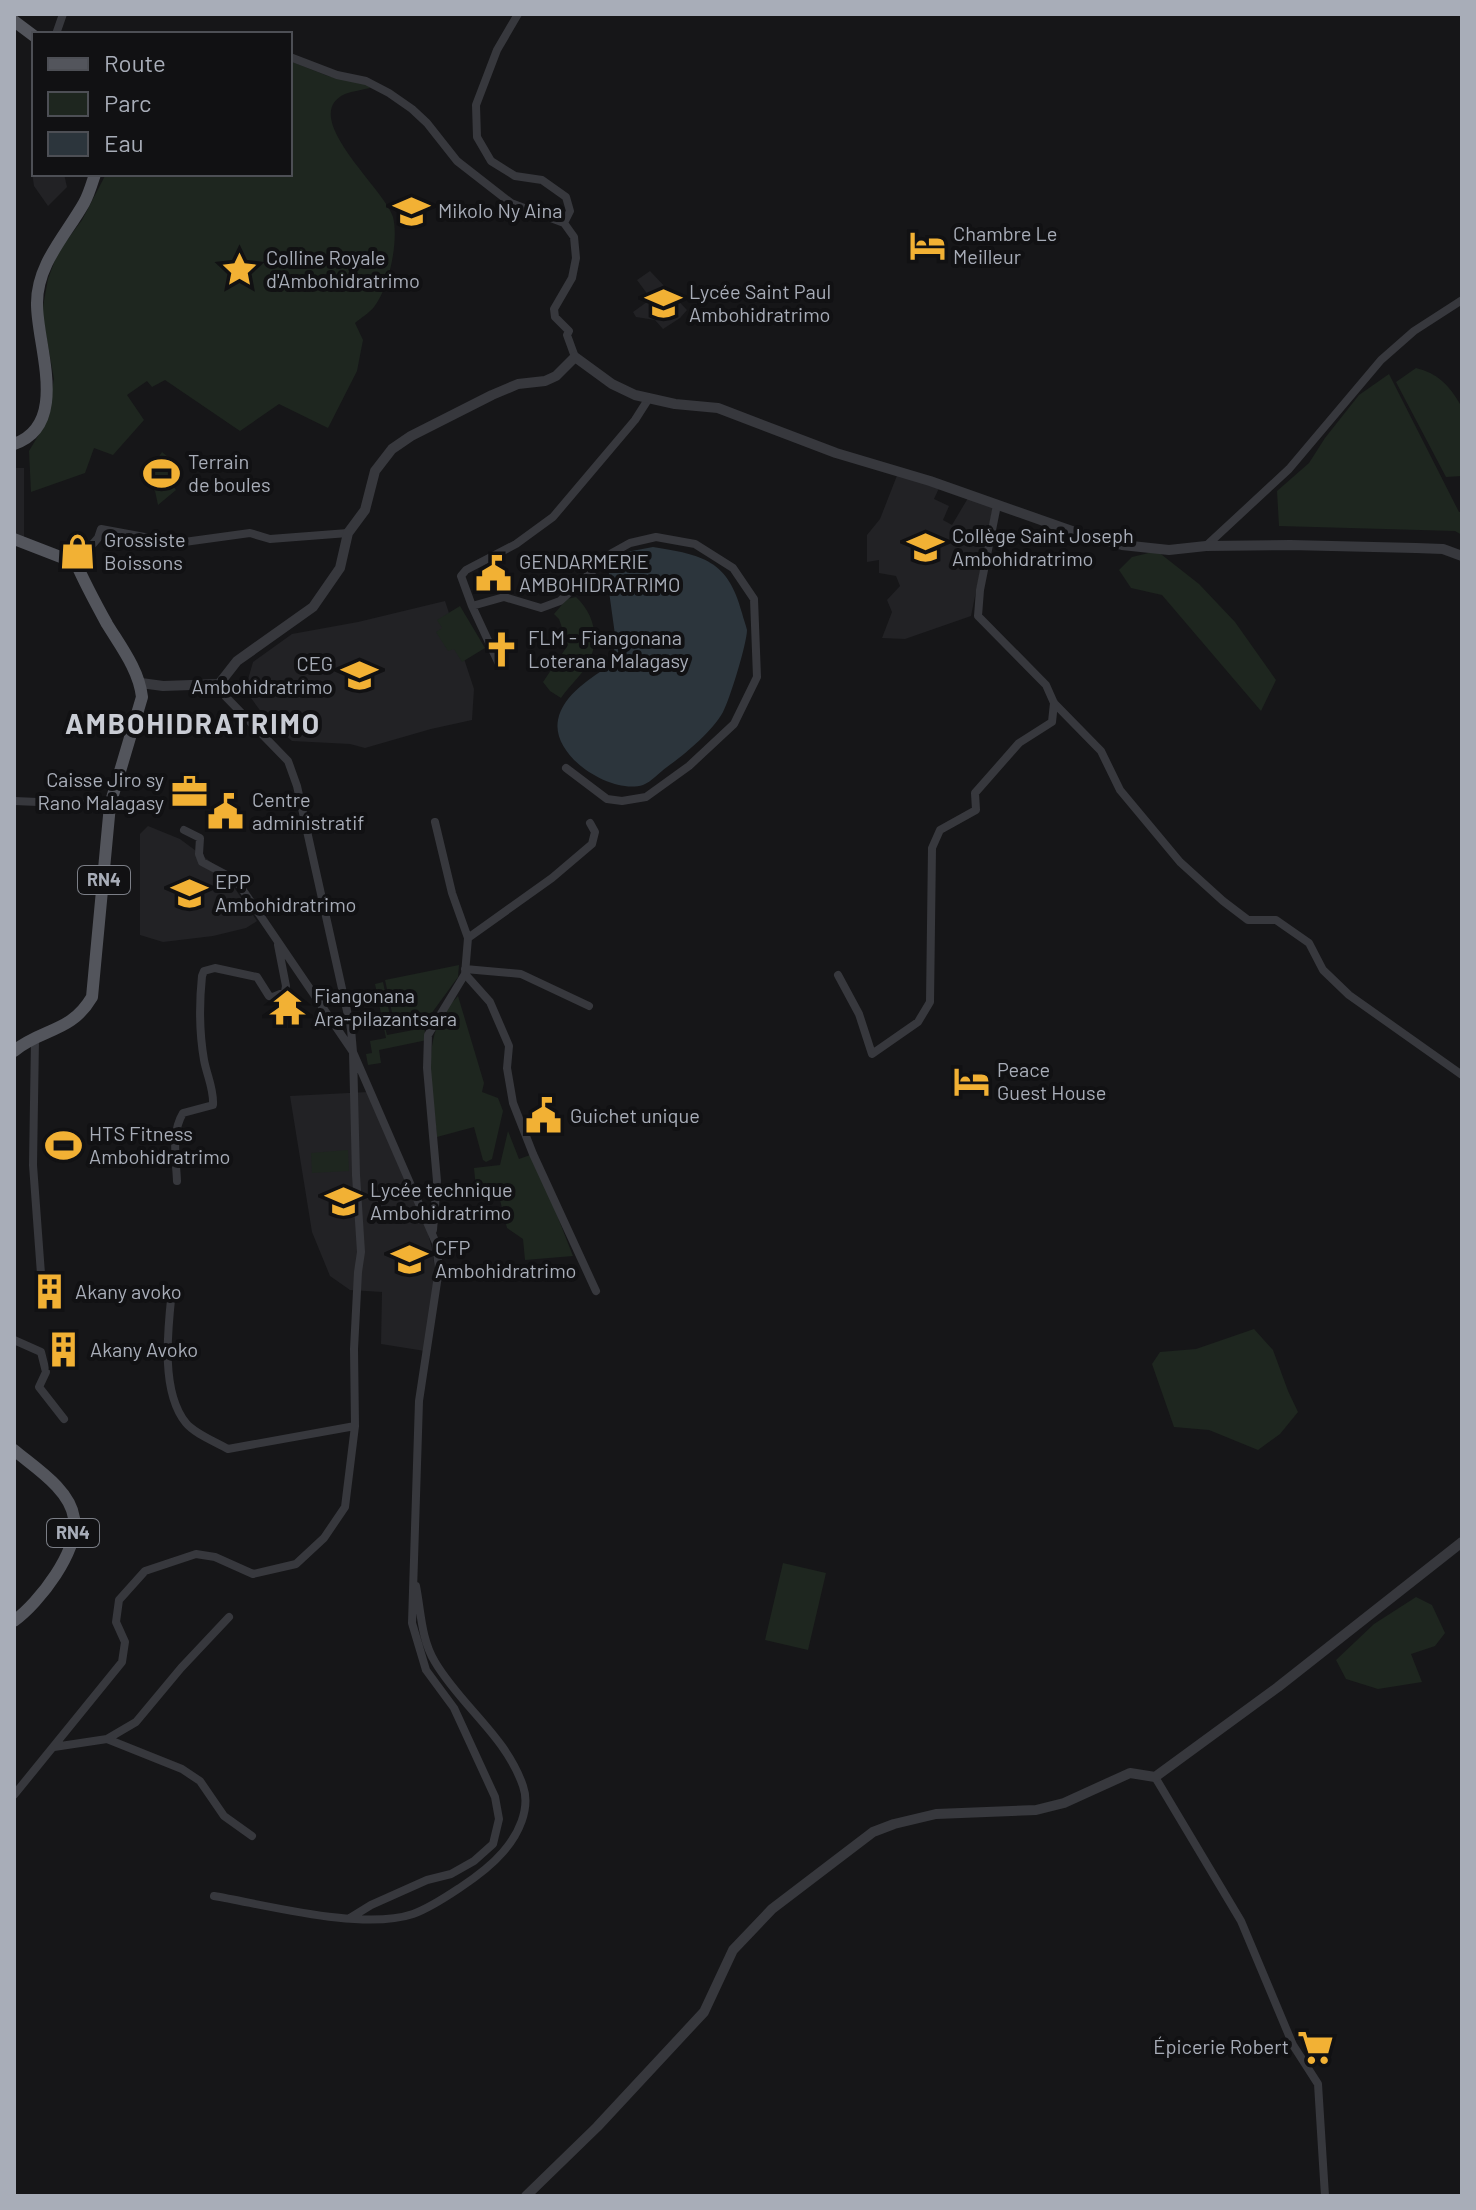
<svg xmlns="http://www.w3.org/2000/svg" width="1476" height="2210" viewBox="0 0 1476 2210" font-family="Barlow,sans-serif">
	<rect width="100%" height="100%" fill="#161618"/>
	<path fill="#222225" d="M32 134H34V174H64L67 187 48 206 34 186 31 166Z
		M650 271 687 310 680 318 663 329 655 320 636 317 633 312 651 299 637 280Z
		M14 468H24V537L14 534Z
		M898 473 940 486 934 499 949 506 943 520 952 525 968 498 993 507 971 616 905 639 882 638 892 612 887 600 900 586 896 576 879 573V560L867 562V535L880 519Z
		M445 601 474 689 472 720 431 729 365 748 350 744 292 741 265 717 245 690 253 662 292 634 358 622Z
		M148 826 180 839 223 871 257 921 246 928 213 936 163 942 140 935V834Z
		M368 1092 426 1225 432 1249 435 1270 425 1351 381 1344 382 1292 350 1290 330 1276 312 1232 290 1096Z"/>
	<path fill="#1e261f" d="M290 61 328 76 366 84 370 88C362 90 353 91 345 94 297 116 385 189 393 217 399 241 389 288 374 307 369 313 361 318 355 323L363 340 357 371 328 428 279 404 240 431 165 380 152 387 147 381 127 395 144 420 113 455 94 448 85 473 31 492 29 451 44 426 54 379 42 312 48 279 58 252 82 220 106 174H290Z
		M1416 368C1437 373 1449 385 1460 404L1462 400V476L1446 477 1396 382Z
		M1389 374 1459 512H1462V535L1455 531 1279 526 1277 491 1309 463 1325 438 1359 395Z
		M162 452 181 468 171 483 176 490 158 505 155 491 143 480Z
		M1157 551 1199 584 1235 622 1276 680 1261 711 1162 595 1131 588 1119 570 1132 557Z
		M576 597C594 614 600 638 589 662 583 674 569 686 561 698L550 691 543 682 568 645 559 619 554 614 567 599Z
		M460 606 485 648 462 662 454 649 448 651 436 632 442 628 437 620Z
		M459 965 458 977 431 1014 394 1022 385 980Z
		M383 982 391 1021 384 1023 387 1035 424 1028 427 1040 379 1050 381 1063 368 1065 366 1054 372 1053 370 1041 386 1038 375 984Z
		M458 996 484 1083 482 1092 498 1098 503 1111 492 1159 486 1162 483 1160 474 1127 437 1137C434 1098 422 1051 442 1016 446 1008 453 1002 458 996Z
		M508 1131 519 1159 533 1154 573 1256 525 1260 523 1239 507 1228 499 1196 476 1189 474 1168 500 1165Z
		M348 1150 349 1171 312 1173 311 1153Z
		M1254 1329 1273 1350 1288 1391 1298 1412 1280 1434 1258 1450 1209 1430 1174 1427 1152 1364 1160 1352 1196 1349Z
		M783 1563 826 1573 808 1650 765 1640Z
		M1416 1597 1432 1605 1445 1633 1435 1646 1411 1654 1422 1682 1378 1689 1346 1679 1336 1660 1374 1624Z"/>
	<path fill="#2c353c" d="M653 547C703 555 728 560 742 613 743 618 746 625 747 630 747 643 730 699 723 712 712 732 685 754 667 767 660 772 651 782 643 785 611 795 551 756 558 720 563 694 592 678 611 664L616 642 607 577 621 553Z"/>
	<g fill="none" stroke-linecap="round" stroke-linejoin="round">
		<path stroke="#37383d" stroke-width="8" d="M518 14 497 50 476 105 477 137 491 161 515 176 542 180 566 197 570 211 564 223
			M56 34 63 14
			M290 57 337 75 366 81 389 93 412 109 427 123 457 161 511 203 564 223 574 237 576 258 572 278 554 309 555 317 569 331 567 335 575 357
			M997 505 980 590 978 616 1046 685 1054 703 1101 751 1120 790 1180 862 1223 901 1248 920H1276L1309 943 1323 970 1349 995 1462 1075
			M1206 546 1289 469 1381 360 1414 331 1462 300
			M76 563 98 538 101 529 177 543 250 533 270 539 348 533
			M472 606 499 664
			M566 768 607 799 622 801 646 797 689 766 734 724 757 677 754 599 733 568 695 544 656 537 630 543 612 553 560 601 541 608 504 597 472 606 461 576 466 570 516 544 553 517 635 420 649 398
			M14 801 110 805
			M184 830 200 838 199 854 202 862 236 880 353 1052 436 1243 439 1269 419 1401 412 1623 426 1670 454 1708 495 1797 499 1819 493 1844 474 1861 451 1874 427 1880 371 1905 350 1918
			M468 938 552 878 592 844 595 832 590 823
			M465 969 521 974 589 1006
			M465 974 490 1002 509 1046 507 1068 513 1103 533 1154 596 1291
			M838 975 859 1014 872 1054 918 1022 930 1002 932 848 940 830 976 810 975 793 1019 743 1052 722 1054 703
			M35 1039 33 1165 41 1274
			M177 1181C176 1158 171 1133 183 1113L213 1105C214 1089 207 1076 204 1060 199 1031 199 1005 202 976L204 971 215 968 257 977 269 996 273 997 285 992 286 986 278 945
			M433 1230 437 1181 427 1068 428 1035 465 974 468 938 452 893 435 822
			M172 1290C168 1328 160 1391 186 1423 195 1434 216 1442 228 1449L355 1426
			M14 1340 41 1352 46 1372 39 1387 64 1419
			M107 1739 182 1769 200 1781 224 1816 252 1836
			M54 1747 107 1739 136 1722 181 1668 229 1617
			M1155 1777 1241 1921 1293 2045 1318 2084 1325 2196
			M14 1795 122 1662 125 1642 116 1622 119 1600 145 1571 196 1554 215 1557 253 1574 296 1564 324 1538 345 1507 355 1426 354 1349 358 1272 361 1252 356 1175 353 1052 351 1029 297 786 288 761 226 697 219 684
			M214 1896C267 1905 363 1931 413 1914 430 1908 446 1897 461 1887 476 1877 491 1866 503 1852 518 1835 531 1809 523 1786 506 1736 461 1706 435 1662 421 1639 421 1611 416 1586"/>
		<path stroke="#37383d" stroke-width="10" d="M141 683 163 686 219 684 237 661 313 607 340 568 348 533 365 510 375 471 392 449 411 436 492 395 518 384 545 381 556 376 575 357 612 384 635 395 675 404 718 408 836 453 930 481 1089 537 1122 545 1169 550 1206 546 1290 545 1416 548 1443 549 1462 556
			M526 2196 597 2127 704 2012 733 1950 772 1909 873 1832 894 1824 936 1814 1036 1810 1064 1803 1130 1773 1155 1777 1278 1687 1462 1542"/>
		<path stroke="#53555c" stroke-width="12" d="M14 21 34 36
			M14 444C71 425 36 343 37 303 37 264 66 235 84 203 89 194 92 183 95 174
			M14 539 76 563C85 584 96 604 107 624 121 647 139 670 142 697L110 805 92 997C71 1033 42 1028 14 1051
			M14 1450C34 1467 70 1489 74 1518 80 1550 39 1603 14 1621"/>
	</g>
	<defs>
		<symbol id="school-bare" viewBox="-9 -9 18 18"><path d="M0-5L7-2L0 1L-7-2ZM-4 1L0 2.5L4 1V4Q0 6-4 4Z" fill="#f2b134" stroke="#111113" stroke-width="2.5" paint-order="stroke"/></symbol>
		<symbol id="hotel-bare" viewBox="-9 -9 18 18"><path d="M-6-4.5h1.5V1H6V5H4.5V3h-9V5H-6ZM-4 0a1.8 1.8 0 1 1 3.6 0ZM.5 0V-2.5h3Q6-2.5 6 0Z" fill="#f2b134" stroke="#111113" stroke-width="2.5" paint-order="stroke"/></symbol>
		<symbol id="sight-bare" viewBox="-9 -9 18 18"><path d="M0-6L1.8-2.2L6-1.7L2.9 1.2L3.7 5.4L0 3.3L-3.7 5.4L-2.9 1.2L-6-1.7L-1.8-2.2Z" fill="#f2b134" stroke="#111113" stroke-width="2.5" paint-order="stroke"/></symbol>
		<symbol id="stadium-bare" viewBox="-9 -9 18 18"><path d="M0-5a6.5 5 0 1 0 0 10a6.5 5 0 1 0 0-10ZM-3.5-1.8h7v3.6h-7Z" fill="#f2b134" stroke="#111113" stroke-width="2.5" paint-order="stroke"/></symbol>
		<symbol id="shop-bare" viewBox="-9 -9 18 18"><path d="M-5-2.5h2.3a2.7 3.5 0 0 1 5.4 0H5L5.5 6h-11ZM-1.5-2.5h3a1.5 2.3 0 0 0-3 0Z" fill="#f2b134" stroke="#111113" stroke-width="2.5" paint-order="stroke"/></symbol>
		<symbol id="civic-bare" viewBox="-9 -9 18 18"><path d="M-.6-6.5H3V-4.5H.6V-3L4-1V1h2V6H-6V1h2V-1L-.6-3ZM-1.2 2.5V6h2.4V2.5Z" fill="#f2b134" stroke="#111113" stroke-width="2.5" paint-order="stroke"/></symbol>
		<symbol id="church-bare" viewBox="-9 -9 18 18"><path d="M-1.2-6h2.4v3.5h3.3v2.4h-3.3V6h-2.4V-.1h-3.3v-2.4h3.3Z" fill="#f2b134" stroke="#111113" stroke-width="2.5" paint-order="stroke"/></symbol>
		<symbol id="office-bare" viewBox="-9 -9 18 18"><path d="M-6-3h4V-5.5h4V-3h4V5H-6ZM-1-4.5V-3h2v-1.5ZM-6 0V1H6V0Z" fill="#f2b134" stroke="#111113" stroke-width="2.5" paint-order="stroke"/></symbol>
		<symbol id="temple-bare" viewBox="-9 -9 18 18"><path d="M0-6L5-2H3V0L6.5 2.5H4V6H1.5V3h-3V6H-4V2.5H-6.5L-3 0V-2H-5Z" fill="#f2b134" stroke="#111113" stroke-width="2.5" paint-order="stroke"/></symbol>
		<symbol id="building-bare" viewBox="-9 -9 18 18"><path d="M-4-6H4V6H1V3H-1V6H-4ZM-2.5-4.3h1.7v1.8h-1.7ZM.8-4.3h1.7v1.8H.8ZM-2.5-1h1.7V.8h-1.7ZM.8-1h1.7V.8H.8Z" fill="#f2b134" stroke="#111113" stroke-width="2.5" paint-order="stroke"/></symbol>
		<symbol id="supermarket-bare" viewBox="-9 -9 18 18"><path d="M-6-5.5h2.5l.6 2H6L4.5 2H-2.5L-4.4-4H-6ZM-1.5 3.2a1.3 1.3 0 1 0 .1 0ZM3 3.2a1.3 1.3 0 1 0 .1 0Z" fill="#f2b134" stroke="#111113" stroke-width="2.5" paint-order="stroke"/></symbol>
	</defs>
	<g fill-rule="evenodd">
		<use href="#school-bare" x="386" y="186" width="51" height="51"/>
		<use href="#hotel-bare" x="902" y="220" width="51" height="51"/>
		<use href="#sight-bare" x="214" y="244" width="51" height="51"/>
		<use href="#school-bare" x="638" y="278" width="51" height="51"/>
		<use href="#stadium-bare" x="136" y="448" width="51" height="51"/>
		<use href="#school-bare" x="900" y="522" width="51" height="51"/>
		<use href="#shop-bare" x="52" y="526" width="51" height="51"/>
		<use href="#civic-bare" x="468" y="548" width="51" height="51"/>
		<use href="#church-bare" x="476" y="624" width="51" height="51"/>
		<use href="#school-bare" x="334" y="650" width="51" height="51"/>
		<use href="#office-bare" x="164" y="766" width="51" height="51"/>
		<use href="#civic-bare" x="200" y="786" width="51" height="51"/>
		<use href="#school-bare" x="164" y="868" width="51" height="51"/>
		<use href="#temple-bare" x="262" y="982" width="51" height="51"/>
		<use href="#hotel-bare" x="946" y="1056" width="51" height="51"/>
		<use href="#civic-bare" x="518" y="1090" width="51" height="51"/>
		<use href="#stadium-bare" x="38" y="1120" width="51" height="51"/>
		<use href="#school-bare" x="318" y="1176" width="51" height="51"/>
		<use href="#school-bare" x="384" y="1234" width="51" height="51"/>
		<use href="#building-bare" x="24" y="1266" width="51" height="51"/>
		<use href="#building-bare" x="38" y="1324" width="51" height="51"/>
		<use href="#supermarket-bare" x="1290" y="2022" width="51" height="51"/>
	</g>
	<g text-anchor="middle" stroke-width="8" stroke-linejoin="round" paint-order="stroke">
		<g fill="#111113" stroke="#7b7e86" stroke-width="2">
			<rect x="78" y="866" width="52" height="28" rx="6"/>
			<rect x="47" y="1519" width="52" height="28" rx="6"/>
		</g>
		<g font-size="18" font-weight="bold" fill="#a8adb8">
			<text x="104" y="886">RN4</text>
			<text x="73" y="1539">RN4</text>
		</g>
		<g font-size="20" fill="#a8adb8" stroke="#111113" text-anchor="start">
			<text x="438" y="218">Mikolo Ny Aina</text>
			<text x="953" y="241">Chambre Le<tspan x="953" dy="23">Meilleur</tspan></text>
			<text x="266" y="265">Colline Royale<tspan x="266" dy="23">d'Ambohidratrimo</tspan></text>
			<text x="689" y="299">Lycée Saint Paul<tspan x="689" dy="23">Ambohidratrimo</tspan></text>
			<text x="188" y="469">Terrain<tspan x="188" dy="23">de boules</tspan></text>
			<text x="952" y="543">Collège Saint Joseph<tspan x="952" dy="23">Ambohidratrimo</tspan></text>
			<text x="104" y="547">Grossiste<tspan x="104" dy="23">Boissons</tspan></text>
			<text x="519" y="569">GENDARMERIE<tspan x="519" dy="23">AMBOHIDRATRIMO</tspan></text>
			<text x="528" y="645">FLM - Fiangonana<tspan x="528" dy="23">Loterana Malagasy</tspan></text>
			<text x="333" y="671" text-anchor="end">CEG<tspan x="333" dy="23">Ambohidratrimo</tspan></text>
			<text x="164" y="787" text-anchor="end">Caisse Jiro sy<tspan x="164" dy="23">Rano Malagasy</tspan></text>
			<text x="252" y="807">Centre<tspan x="252" dy="23">administratif</tspan></text>
			<text x="215" y="889">EPP<tspan x="215" dy="23">Ambohidratrimo</tspan></text>
			<text x="314" y="1003">Fiangonana<tspan x="314" dy="23">Ara-pilazantsara</tspan></text>
			<text x="997" y="1077">Peace<tspan x="997" dy="23">Guest House</tspan></text>
			<text x="570" y="1123">Guichet unique</text>
			<text x="89" y="1141">HTS Fitness<tspan x="89" dy="23">Ambohidratrimo</tspan></text>
			<text x="370" y="1197">Lycée technique<tspan x="370" dy="23">Ambohidratrimo</tspan></text>
			<text x="435" y="1255">CFP<tspan x="435" dy="23">Ambohidratrimo</tspan></text>
			<text x="75" y="1299">Akany avoko</text>
			<text x="90" y="1357">Akany Avoko</text>
			<text x="1289" y="2054" text-anchor="end">Épicerie Robert</text>
		</g>
		<g font-size="28" font-weight="bold" letter-spacing="2" fill="#c9ccd4" stroke="#111113">
			<text x="193" y="734">AMBOHIDRATRIMO</text>
		</g>
	</g>
	<rect width="1476" height="2210" fill="none" stroke="#a8adb8" stroke-width="32"/>
	<rect x="32" y="32" width="260" height="144" fill="#111113" stroke="#4d4f55" stroke-width="2"/>
	<rect x="48" y="58" width="40" height="12" fill="#53555c" stroke="#4d4f55" stroke-width="2"/>
	<text x="104" y="72" font-size="24" fill="#a8adb8">Route</text>
	<rect x="48" y="92" width="40" height="24" fill="#1e261f" stroke="#4d4f55" stroke-width="2"/>
	<text x="104" y="112" font-size="24" fill="#a8adb8">Parc</text>
	<rect x="48" y="132" width="40" height="24" fill="#2c353c" stroke="#4d4f55" stroke-width="2"/>
	<text x="104" y="152" font-size="24" fill="#a8adb8">Eau</text>
</svg>
